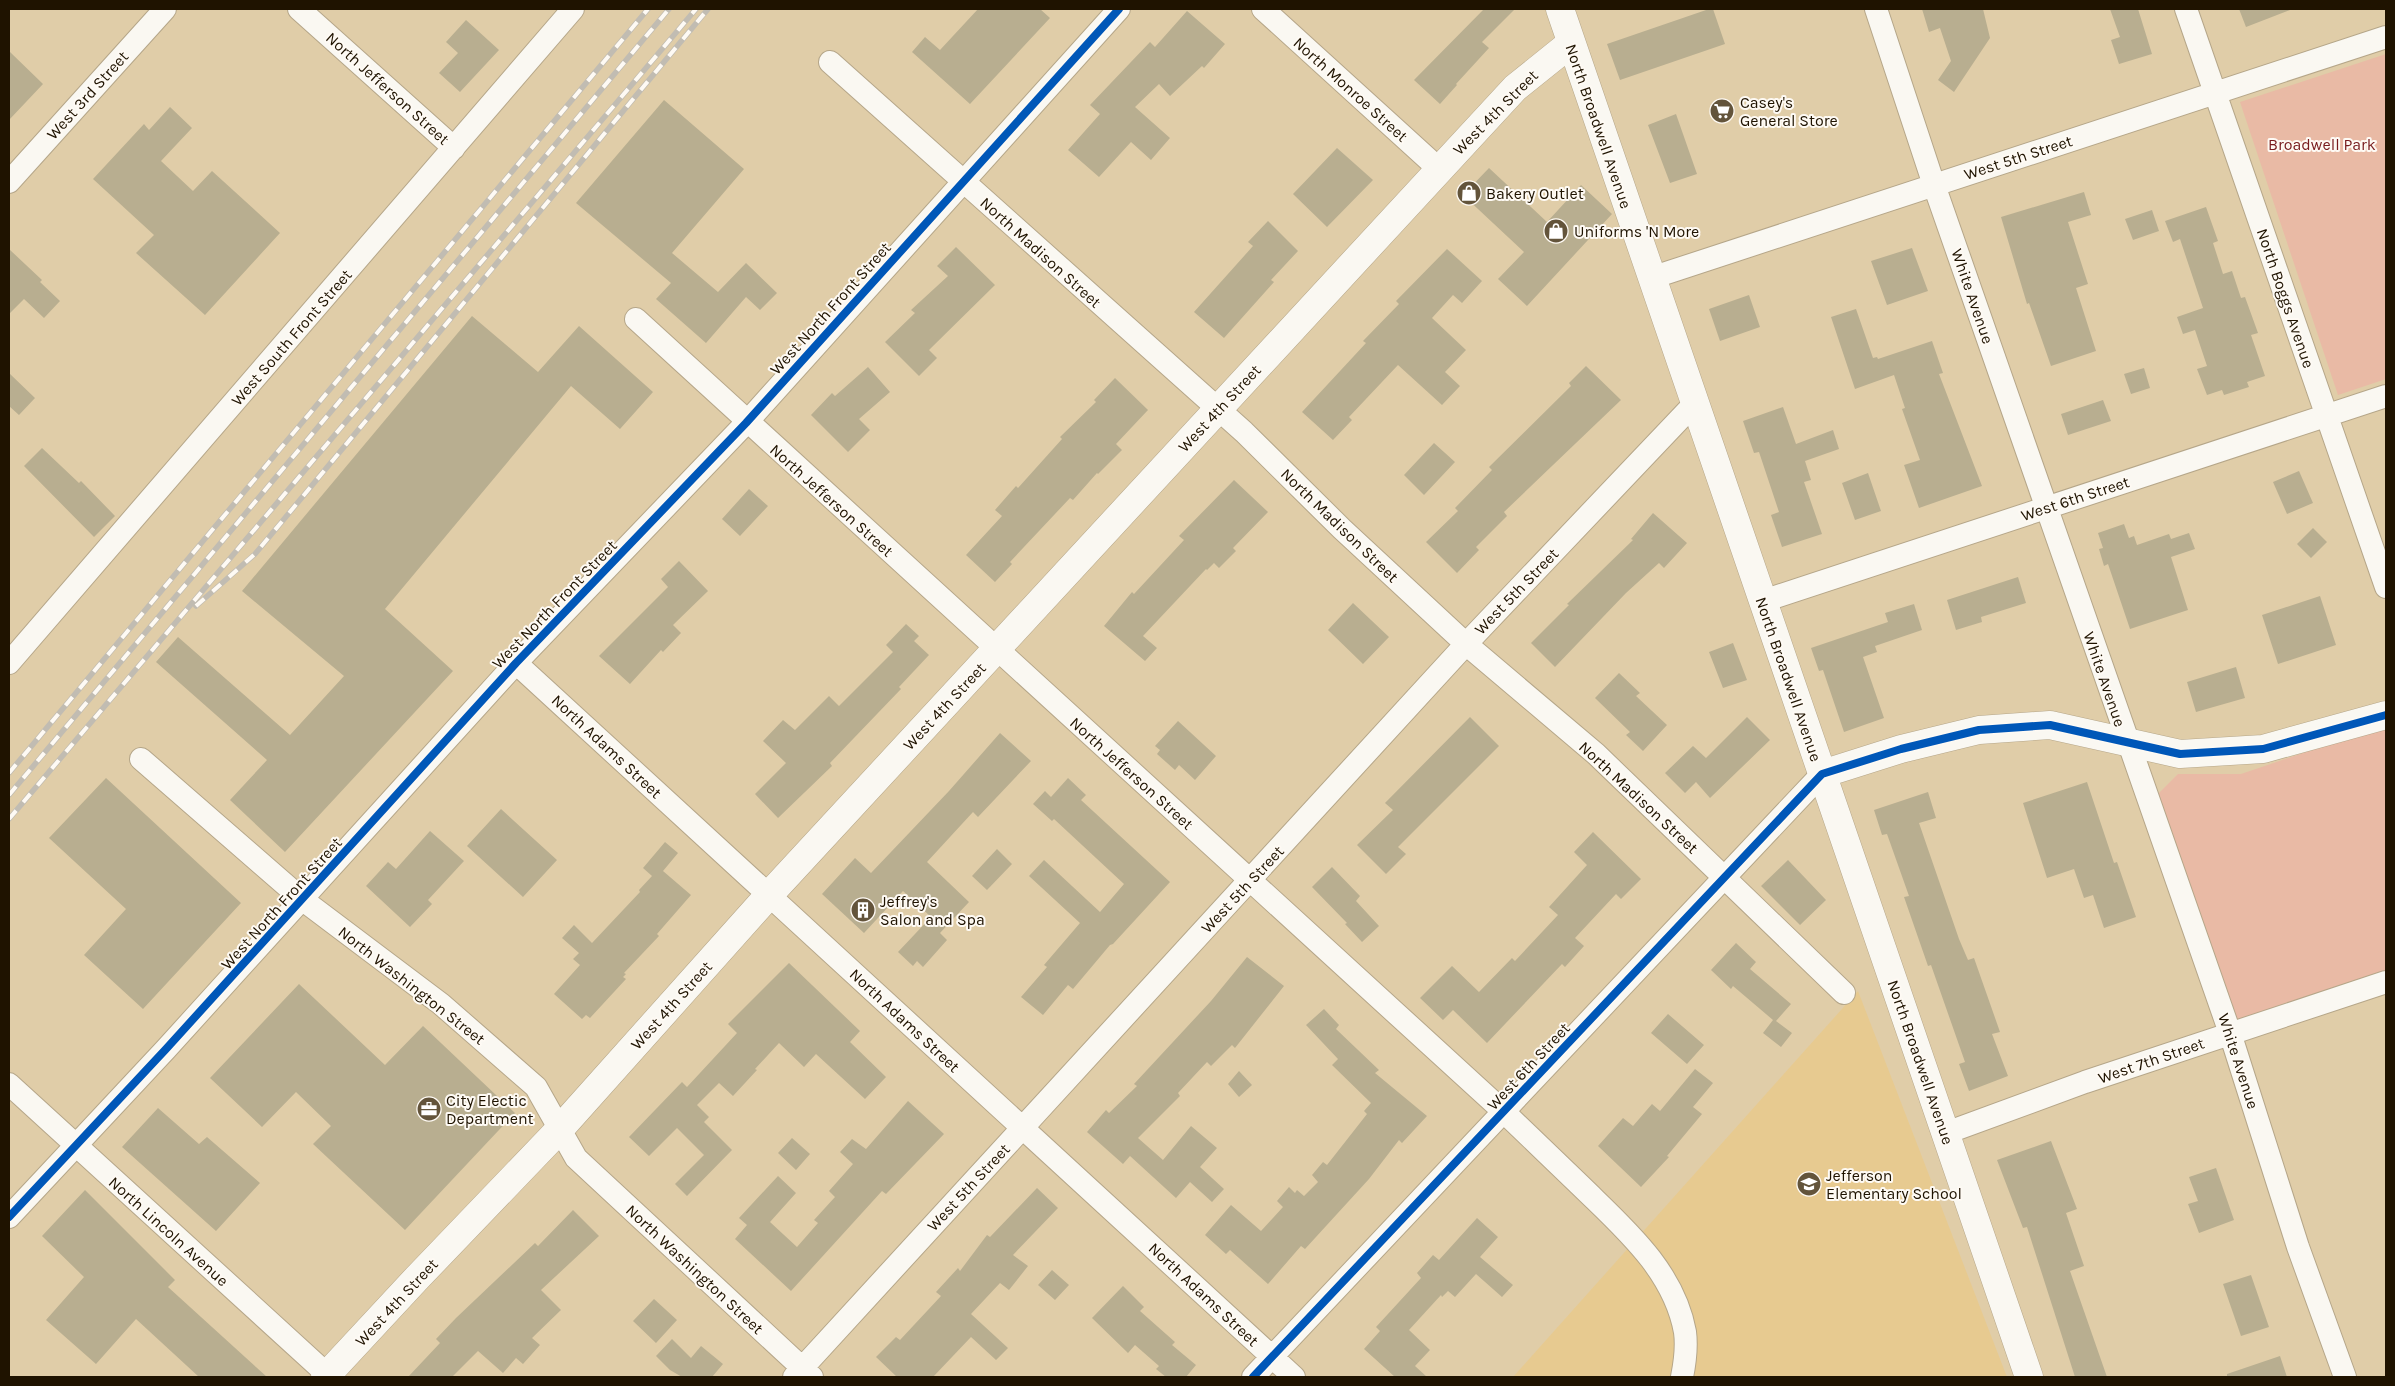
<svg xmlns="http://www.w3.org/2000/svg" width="2395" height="1386" viewBox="0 0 2395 1386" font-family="Karla,sans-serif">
	<rect width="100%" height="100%" fill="#e0cda8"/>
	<path fill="#e7ca90" d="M1858 991 2007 1377H1513Z"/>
	<path fill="#e9baa5" d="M2386 54V379L2338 395 2240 102Z
		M2386 725V973L2236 1024 2158 794 2178 774H2241Z"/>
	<path fill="#b8ae90" d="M978 9H1040L1050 18 970 104 912 52 925 37 940 50Z
		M1484 9H1515L1482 42 1489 48 1456 84 1457 85 1440 104 1414 80Z
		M1709 9H1713L1725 44 1620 80 1607 44Z
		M1922 9H1983L1990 38 1954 92 1938 80 1951 61 1940 28 1929 32Z
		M2110 9H2138L2152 54 2119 64 2111 40 2120 37Z
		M2239 9H2290V10L2246 27Z
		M1187 11 1225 44 1204 68 1202 66 1170 96 1159 84 1135 107 1170 138 1151 160 1131 142 1099 177 1068 150 1100 114 1090 105 1150 42 1155 47Z
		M466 20 499 50 460 92 439 73 458 53 446 42Z
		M9 51 43 84 9 120Z
		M664 100 744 169 672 253 718 292 746 263 777 293 760 310 746 297 706 343 656 299 671 283 576 203Z
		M170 107 192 128 161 161 193 191 212 171 280 233 205 315 136 253 154 235 93 179 144 124 149 130Z
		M1676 114 1697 174 1670 183 1648 125Z
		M1337 148 1373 180 1327 227 1293 194Z
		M1489 168 1547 222 1581 185 1612 214 1527 306 1498 279 1524 252 1463 195Z
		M2084 192 2091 215 2068 222 2088 284 2076 288 2096 351 2051 366 2029 303 2027 304 2001 217Z
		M2206 207 2218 241 2213 243 2223 274 2232 271 2241 298 2245 297 2258 333 2251 335 2265 376 2247 382 2249 387 2224 395 2222 390 2207 395 2197 369 2207 366 2195 330 2183 334 2177 317 2203 308 2180 239 2173 242 2165 221Z
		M2152 210 2159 231 2133 240 2125 219Z
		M1268 221 1298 251 1271 280 1274 282 1224 338 1194 312 1253 246 1248 242Z
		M956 247 995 285 929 350 937 358 919 376 885 342 915 313 911 310 948 276 937 266Z
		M1912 248 1928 291 1887 305 1871 261Z
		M9 249 42 280 40 282 60 301 44 318 24 299 9 314Z
		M1447 249 1482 281 1462 303 1453 295 1432 318 1466 350 1445 372 1460 386 1442 405 1398 365 1349 417 1352 420 1333 440 1302 412 1366 343 1363 341 1399 304 1396 301Z
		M1749 295 1760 327 1720 341 1709 309Z
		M1856 309 1873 358 1877 357 1878 359 1932 341 1943 373 1939 374 1982 486 1919 508 1904 465 1920 460 1902 409 1905 408 1894 375 1855 389 1831 317Z
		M472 316 538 372 579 326 653 392 620 429 571 386 385 609 453 671 285 852 230 800 267 760 156 662 178 637 290 735 344 676 242 591Z
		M1586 366 1621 400 1504 512 1507 516 1476 547 1479 550 1457 573 1426 542 1458 511 1455 508 1492 470 1489 467 1571 386 1569 383Z
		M868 367 890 392 859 419 870 430 848 452 811 415 832 393 835 396Z
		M2144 368 2150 388 2131 394 2124 374Z
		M9 373 35 398 19 415 9 406Z
		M1115 378 1148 410 1116 444 1122 450 1098 474 1097 473 1073 500 1070 498 1010 562 1012 564 995 582 966 555 1002 516 995 510 1016 486 1018 488 1062 439 1060 437 1096 402 1094 400Z
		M2103 400 2111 421 2068 435 2061 414Z
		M1783 407 1796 444 1833 430 1839 449 1805 461 1811 480 1804 482 1822 534 1782 547 1771 515 1779 512 1759 452 1754 453 1743 421Z
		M1434 443 1455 462 1424 495 1404 475Z
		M42 448 79 483 81 481 115 516 94 537 24 466Z
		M2299 471 2313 503 2287 514 2273 482Z
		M1868 473 1881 511 1855 520 1842 483Z
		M1234 480 1268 512 1233 548 1236 551 1219 568 1214 563 1207 570 1206 569 1143 636 1157 648 1145 661 1104 626 1132 592 1134 594 1184 540 1179 536Z
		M749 489 768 506 740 536 722 519Z
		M1653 513 1687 543 1664 568 1659 563 1626 593 1555 667 1531 643 1569 605 1567 604 1633 540 1631 539Z
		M2124 524 2129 538 2134 536 2137 545 2169 534 2171 539 2189 533 2195 549 2171 557 2188 610 2130 629 2108 564 2104 566 2099 549 2103 548 2098 533Z
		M2313 528 2327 542 2311 558 2297 544Z
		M679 561 708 591 673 625 681 633 663 652 661 650 630 684 599 656 668 587 661 579Z
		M2018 577 2026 603 1981 617 1982 622 1956 630 1947 600Z
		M2320 596 2336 645 2278 664 2262 615Z
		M1353 603 1389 637 1363 664 1328 630Z
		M1914 604 1922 630 1875 646 1877 652 1863 657 1884 718 1844 732 1823 670 1819 671 1811 648 1888 622 1885 613Z
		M906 624 919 636 914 641 929 655 899 687 901 689 830 763 832 766 778 818 755 794 786 763 763 741 783 720 795 730 829 696 839 706 893 652 886 645Z
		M1733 643 1747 680 1723 688 1709 652Z
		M2236 667 2245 698 2196 712 2187 682Z
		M1619 673 1640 693 1636 696 1667 725 1643 751 1626 735 1630 732 1595 698Z
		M1470 717 1499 746 1398 847 1406 854 1386 874 1357 845 1393 810 1385 803Z
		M1747 717 1770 740 1710 798 1696 782 1685 793 1665 773 1693 746 1706 758Z
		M1178 721 1216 756 1195 780 1179 765 1175 770 1157 754 1160 750 1155 746Z
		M1000 733 1031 761 978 817 973 812 927 862 969 902 940 933 947 940 923 967 917 961 913 966 898 952 931 917 903 891 864 933 822 894 855 858 871 873 949 791Z
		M106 778 241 903 143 1009 84 955 126 909 49 838Z
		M1068 778 1086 795 1081 800 1170 882 1113 944 1110 945 1073 989 1068 985 1043 1015 1021 997 1047 967 1044 965 1080 923 1029 876 1044 860 1100 912 1124 884 1054 819 1052 821 1033 804 1045 791 1051 797Z
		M2087 782 2114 863 2117 862 2136 917 2104 928 2093 895 2084 898 2074 869 2047 878 2023 803Z
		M1928 792 1936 818 1919 823 1959 939 1968 960 1974 958 2000 1032 1992 1034 2008 1076 1969 1091 1959 1064 1965 1062 1931 965 1928 966 1904 897 1909 896 1887 834 1882 835 1874 810Z
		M501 809 557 860 523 897 467 846Z
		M430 831 464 861 428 900 432 904 410 927 366 886 388 862 396 869Z
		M1593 832 1641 879 1621 899 1616 894 1575 938 1584 946 1565 967 1562 964 1487 1043 1453 1010 1443 1020 1420 998 1452 966 1479 992 1512 958 1515 961 1558 915 1549 907 1587 865 1574 852Z
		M665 842 678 853 663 871 691 895 657 934 659 936 624 973 626 974 623 977 626 979 590 1018 586 1015 582 1019 554 994 580 965 573 959 579 953 562 938 574 925 592 943 640 892 639 890 652 876 643 868Z
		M997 849 1012 864 987 890 972 876Z
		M1788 860 1826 900 1800 925 1761 886Z
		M1332 867 1360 896 1356 901 1379 926 1362 942 1345 924 1347 923 1312 887Z
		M1736 943 1756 962 1750 969 1791 1004 1776 1021 1792 1033 1781 1047 1763 1033 1773 1020 1733 986 1731 989 1711 970Z
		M1247 957 1284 986 1235 1048 1232 1045 1211 1066 1207 1062 1178 1093 1180 1096 1138 1138 1163 1160 1191 1126 1217 1148 1200 1167 1224 1189 1212 1202 1190 1182 1176 1198 1130 1156 1123 1164 1087 1132 1106 1110 1109 1113 1137 1086 1134 1084 1211 1001Z
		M789 963 860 1031 850 1042 886 1077 865 1099 816 1054 804 1067 779 1043 755 1069 757 1070 733 1096 719 1083 697 1105 709 1117 704 1122 732 1150 687 1196 675 1184 704 1155 677 1128 649 1156 629 1137 682 1082 687 1087 737 1033 728 1024Z
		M299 984 385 1065 423 1026 515 1113 405 1230 313 1144 331 1126 296 1092 262 1127 210 1078Z
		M1324 1009 1339 1025 1336 1029 1379 1070 1375 1073 1427 1116 1402 1143 1399 1140 1369 1179 1305 1249 1301 1246 1268 1284 1230 1250 1226 1254 1205 1235 1231 1205 1261 1231 1283 1207 1277 1201 1289 1187 1295 1193 1297 1190 1304 1196 1318 1182 1312 1175 1323 1162 1327 1165 1367 1114 1364 1111 1371 1103 1332 1065 1338 1059 1306 1025Z
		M1668 1014 1704 1045 1687 1064 1651 1033Z
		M1695 1069 1713 1083 1693 1107 1702 1114 1667 1156 1669 1157 1641 1187 1598 1146 1623 1118 1633 1126 1652 1104 1660 1111Z
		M1239 1071 1252 1085 1239 1097 1228 1084Z
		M908 1101 944 1134 886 1194 882 1191 791 1291 735 1239 747 1225 739 1218 778 1176 796 1193 770 1222 797 1247 818 1223 814 1220 835 1197 829 1191 853 1164 840 1152 852 1139 866 1149Z
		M158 1108 199 1144 207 1137 260 1183 216 1231 122 1147Z
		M792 1138 810 1154 796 1170 778 1153Z
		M2051 1141 2077 1209 2066 1213 2084 1266 2070 1271 2107 1377H2075L2027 1227 2023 1228 1997 1160Z
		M2216 1168 2234 1220 2199 1233 2188 1204 2198 1201 2189 1177Z
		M1037 1188 1058 1208 1013 1255 1028 1266 1009 1290 1000 1283 971 1314 1008 1348 996 1360 971 1337 933 1377H897L876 1357 896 1337 900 1340 941 1296 936 1292 958 1268 960 1271 987 1235 990 1237Z
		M85 1190 175 1280 168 1287 267 1377H199L136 1319 96 1364 46 1320 84 1277 42 1236Z
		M573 1210 599 1236 541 1290 561 1310 532 1338 540 1345 523 1364 516 1358 503 1373 478 1351 452 1377H408L440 1343 436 1339 456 1318 535 1243 538 1246Z
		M1477 1218 1498 1237 1480 1257 1513 1285 1502 1297 1476 1274 1455 1297 1448 1291 1442 1297 1441 1295 1409 1330 1430 1350 1415 1366 1427 1377H1395L1364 1349 1380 1331 1376 1327 1421 1278 1417 1273 1433 1255 1439 1260Z
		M1052 1270 1069 1285 1055 1300 1038 1285Z
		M2251 1275 2269 1327 2241 1336 2223 1284Z
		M1123 1286 1144 1307 1140 1311 1175 1342 1172 1345 1196 1365 1186 1377H1166L1156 1369 1159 1366 1135 1345 1128 1353 1092 1318Z
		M654 1299 677 1320 656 1343 633 1321Z
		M672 1339 691 1358 701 1346 723 1364 712 1377H682L670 1370 656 1356Z
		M2280 1356 2287 1377H2227V1374Z"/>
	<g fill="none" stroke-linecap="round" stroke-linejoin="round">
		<defs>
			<path id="minor" d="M299 9 454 148
				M1263 9 1439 169
				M1876 9 1934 185 2230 1033 2298 1247 2345 1377
				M2186 9 2386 587
				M830 62 1244 432 1342 529 1466 644 1596 754 1844 993
				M9 182 165 9
				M1651 278 2386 37
				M636 319 1504 1112C1530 1137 1557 1163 1583 1188 1625 1229 1674 1271 1685 1332 1687 1347 1685 1362 1682 1377
				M1763 601 2386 396
				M9 663 573 9
				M516 663 1294 1377
				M141 759 303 900 441 1004 536 1087 576 1158 812 1377
				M9 1084 330 1377
				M1946 1133 2085 1082 2386 982
				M9 1217 166 1049 516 663 746 423 1119 9
				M794 1377 1466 644 1694 404
				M1253 1377 1822 774"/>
			<path id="tertiary" d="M1822 774 1901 749 1979 730 2050 725 2180 754 2263 749 2386 715"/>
			<path id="secondary" d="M1560 9 2029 1377
				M325 1377 417 1278 559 1130 769 895 1515 88 1571 43"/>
		</defs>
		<use href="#minor" stroke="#b5a689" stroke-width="24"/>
		<use href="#tertiary" stroke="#b5a689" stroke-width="29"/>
		<use href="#secondary" stroke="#b5a689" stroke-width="29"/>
		<use href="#minor" stroke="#faf8f2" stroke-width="22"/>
		<use href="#tertiary" stroke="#faf8f2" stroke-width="28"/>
		<use href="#secondary" stroke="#faf8f2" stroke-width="28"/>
		<defs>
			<path id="rail" d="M196 606 255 554 708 9
				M9 773 648 9
				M9 795 669 9
				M9 819 696 9"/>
		</defs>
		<use href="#rail" stroke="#c1bcb2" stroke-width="5.5"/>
		<use href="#rail" stroke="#fefaf4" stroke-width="4" stroke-dasharray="11" stroke-linecap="butt"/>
		<defs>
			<path id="cycleway" d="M9 1217 166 1049 516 663 746 423 1119 9
				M1253 1377 1822 774 1901 749 1979 730 2050 725 2180 754 2263 749 2386 715"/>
		</defs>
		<use href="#cycleway" stroke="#fefaf4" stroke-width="11"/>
		<use href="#cycleway" stroke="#0057b8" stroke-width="8"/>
	</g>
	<defs>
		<symbol id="supermarket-disc" viewBox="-11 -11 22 22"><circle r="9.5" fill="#63543b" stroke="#fefaf4"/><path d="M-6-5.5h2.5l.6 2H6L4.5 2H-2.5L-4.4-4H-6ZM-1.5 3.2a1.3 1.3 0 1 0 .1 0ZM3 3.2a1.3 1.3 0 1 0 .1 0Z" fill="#fff"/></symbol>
		<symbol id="shop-disc" viewBox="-11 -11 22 22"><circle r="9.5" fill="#63543b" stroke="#fefaf4"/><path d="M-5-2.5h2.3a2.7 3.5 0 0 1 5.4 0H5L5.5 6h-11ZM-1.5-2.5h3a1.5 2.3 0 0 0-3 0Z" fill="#fff"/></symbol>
		<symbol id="building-disc" viewBox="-11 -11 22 22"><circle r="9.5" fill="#63543b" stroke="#fefaf4"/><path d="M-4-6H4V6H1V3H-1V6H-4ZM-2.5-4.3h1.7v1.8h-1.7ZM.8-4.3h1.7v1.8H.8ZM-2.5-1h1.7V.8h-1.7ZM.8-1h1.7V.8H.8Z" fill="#fff"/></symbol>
		<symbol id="office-disc" viewBox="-11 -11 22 22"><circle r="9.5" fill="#63543b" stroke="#fefaf4"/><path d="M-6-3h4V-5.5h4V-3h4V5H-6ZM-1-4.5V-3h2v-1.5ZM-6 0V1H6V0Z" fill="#fff"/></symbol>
		<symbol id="school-disc" viewBox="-11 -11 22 22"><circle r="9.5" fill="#63543b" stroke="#fefaf4"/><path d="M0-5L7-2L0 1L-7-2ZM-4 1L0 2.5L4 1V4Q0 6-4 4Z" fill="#fff"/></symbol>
	</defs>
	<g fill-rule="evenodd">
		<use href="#supermarket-disc" x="1708" y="97" width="28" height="28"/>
		<use href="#shop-disc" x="1455" y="179" width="28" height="28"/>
		<use href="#shop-disc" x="1542" y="217" width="28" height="28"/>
		<use href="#building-disc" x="849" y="896" width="28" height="28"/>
		<use href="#office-disc" x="415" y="1095" width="28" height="28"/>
		<use href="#school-disc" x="1795" y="1170" width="28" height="28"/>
	</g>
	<g text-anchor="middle" stroke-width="4" stroke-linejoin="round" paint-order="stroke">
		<g font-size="16" fill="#1f1300" stroke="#fefaf4">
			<text transform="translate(388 88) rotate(42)" y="6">North Jefferson Street</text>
			<text transform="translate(1351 89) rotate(42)" y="6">North Monroe Street</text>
			<text transform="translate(87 95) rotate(-48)" y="6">West 3rd Street</text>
			<text transform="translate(1495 112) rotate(-45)" y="6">West 4th Street</text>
			<text transform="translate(1599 126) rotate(71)" y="6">North Broadwell Avenue</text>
			<text transform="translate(2018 157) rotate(-18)" y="6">West 5th Street</text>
			<text transform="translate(1041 252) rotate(42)" y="6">North Madison Street</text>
			<text transform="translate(1973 296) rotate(71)" y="6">White Avenue</text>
			<text transform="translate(2286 298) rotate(71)" y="6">North Boggs Avenue</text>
			<text transform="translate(830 308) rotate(-48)" y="6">West North Front Street</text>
			<text transform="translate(291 337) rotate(-49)" y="6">West South Front Street</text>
			<text transform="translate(1219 408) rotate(-47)" y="6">West 4th Street</text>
			<text transform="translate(2075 498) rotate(-18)" y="6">West 6th Street</text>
			<text transform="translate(832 500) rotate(42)" y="6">North Jefferson Street</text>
			<text transform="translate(1340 525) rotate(44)" y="6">North Madison Street</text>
			<text transform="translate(1516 591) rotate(-46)" y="6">West 5th Street</text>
			<text transform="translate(554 604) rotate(-46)" y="6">West North Front Street</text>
			<text transform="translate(1789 679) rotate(71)" y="6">North Broadwell Avenue</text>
			<text transform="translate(2105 679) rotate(71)" y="6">White Avenue</text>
			<text transform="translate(944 706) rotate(-47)" y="6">West 4th Street</text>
			<text transform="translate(607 746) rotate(43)" y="6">North Adams Street</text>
			<text transform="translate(1132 773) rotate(42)" y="6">North Jefferson Street</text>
			<text transform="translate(1639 797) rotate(43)" y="6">North Madison Street</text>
			<text transform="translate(1242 889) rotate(-47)" y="6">West 5th Street</text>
			<text transform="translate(281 903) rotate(-48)" y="6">West North Front Street</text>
			<text transform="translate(412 985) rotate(38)" y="6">North Washington Street</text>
			<text transform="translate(671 1005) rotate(-48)" y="6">West 4th Street</text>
			<text transform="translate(905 1020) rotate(43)" y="6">North Adams Street</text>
			<text transform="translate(2151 1060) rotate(-19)" y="6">West 7th Street</text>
			<text transform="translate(2239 1061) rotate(72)" y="6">White Avenue</text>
			<text transform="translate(1921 1062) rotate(71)" y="6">North Broadwell Avenue</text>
			<text transform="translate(1528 1066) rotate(-47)" y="6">West 6th Street</text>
			<text transform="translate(968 1187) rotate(-47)" y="6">West 5th Street</text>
			<text transform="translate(169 1231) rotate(42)" y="6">North Lincoln Avenue</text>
			<text transform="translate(695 1269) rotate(43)" y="6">North Washington Street</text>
			<text transform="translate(1204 1294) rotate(43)" y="6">North Adams Street</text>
			<text transform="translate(396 1302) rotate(-47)" y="6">West 4th Street</text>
		</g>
		<g font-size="16" fill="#1f1300" stroke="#fefaf4" text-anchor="start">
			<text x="1740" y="108">Casey's<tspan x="1740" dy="18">General Store</tspan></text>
			<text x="1486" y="199">Bakery Outlet</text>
			<text x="1574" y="237">Uniforms 'N More</text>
			<text x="880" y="907">Jeffrey's<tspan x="880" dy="18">Salon and Spa</tspan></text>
			<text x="446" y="1106">City Electic<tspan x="446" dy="18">Department</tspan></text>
			<text x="1826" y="1181">Jefferson<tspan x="1826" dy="18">Elementary School</tspan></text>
		</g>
		<g font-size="16" fill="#781b1d" stroke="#fefaf4">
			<text x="2322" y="150">Broadwell Park</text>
		</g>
	</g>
	<rect width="2395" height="1386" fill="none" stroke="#1f1300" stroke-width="20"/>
</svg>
